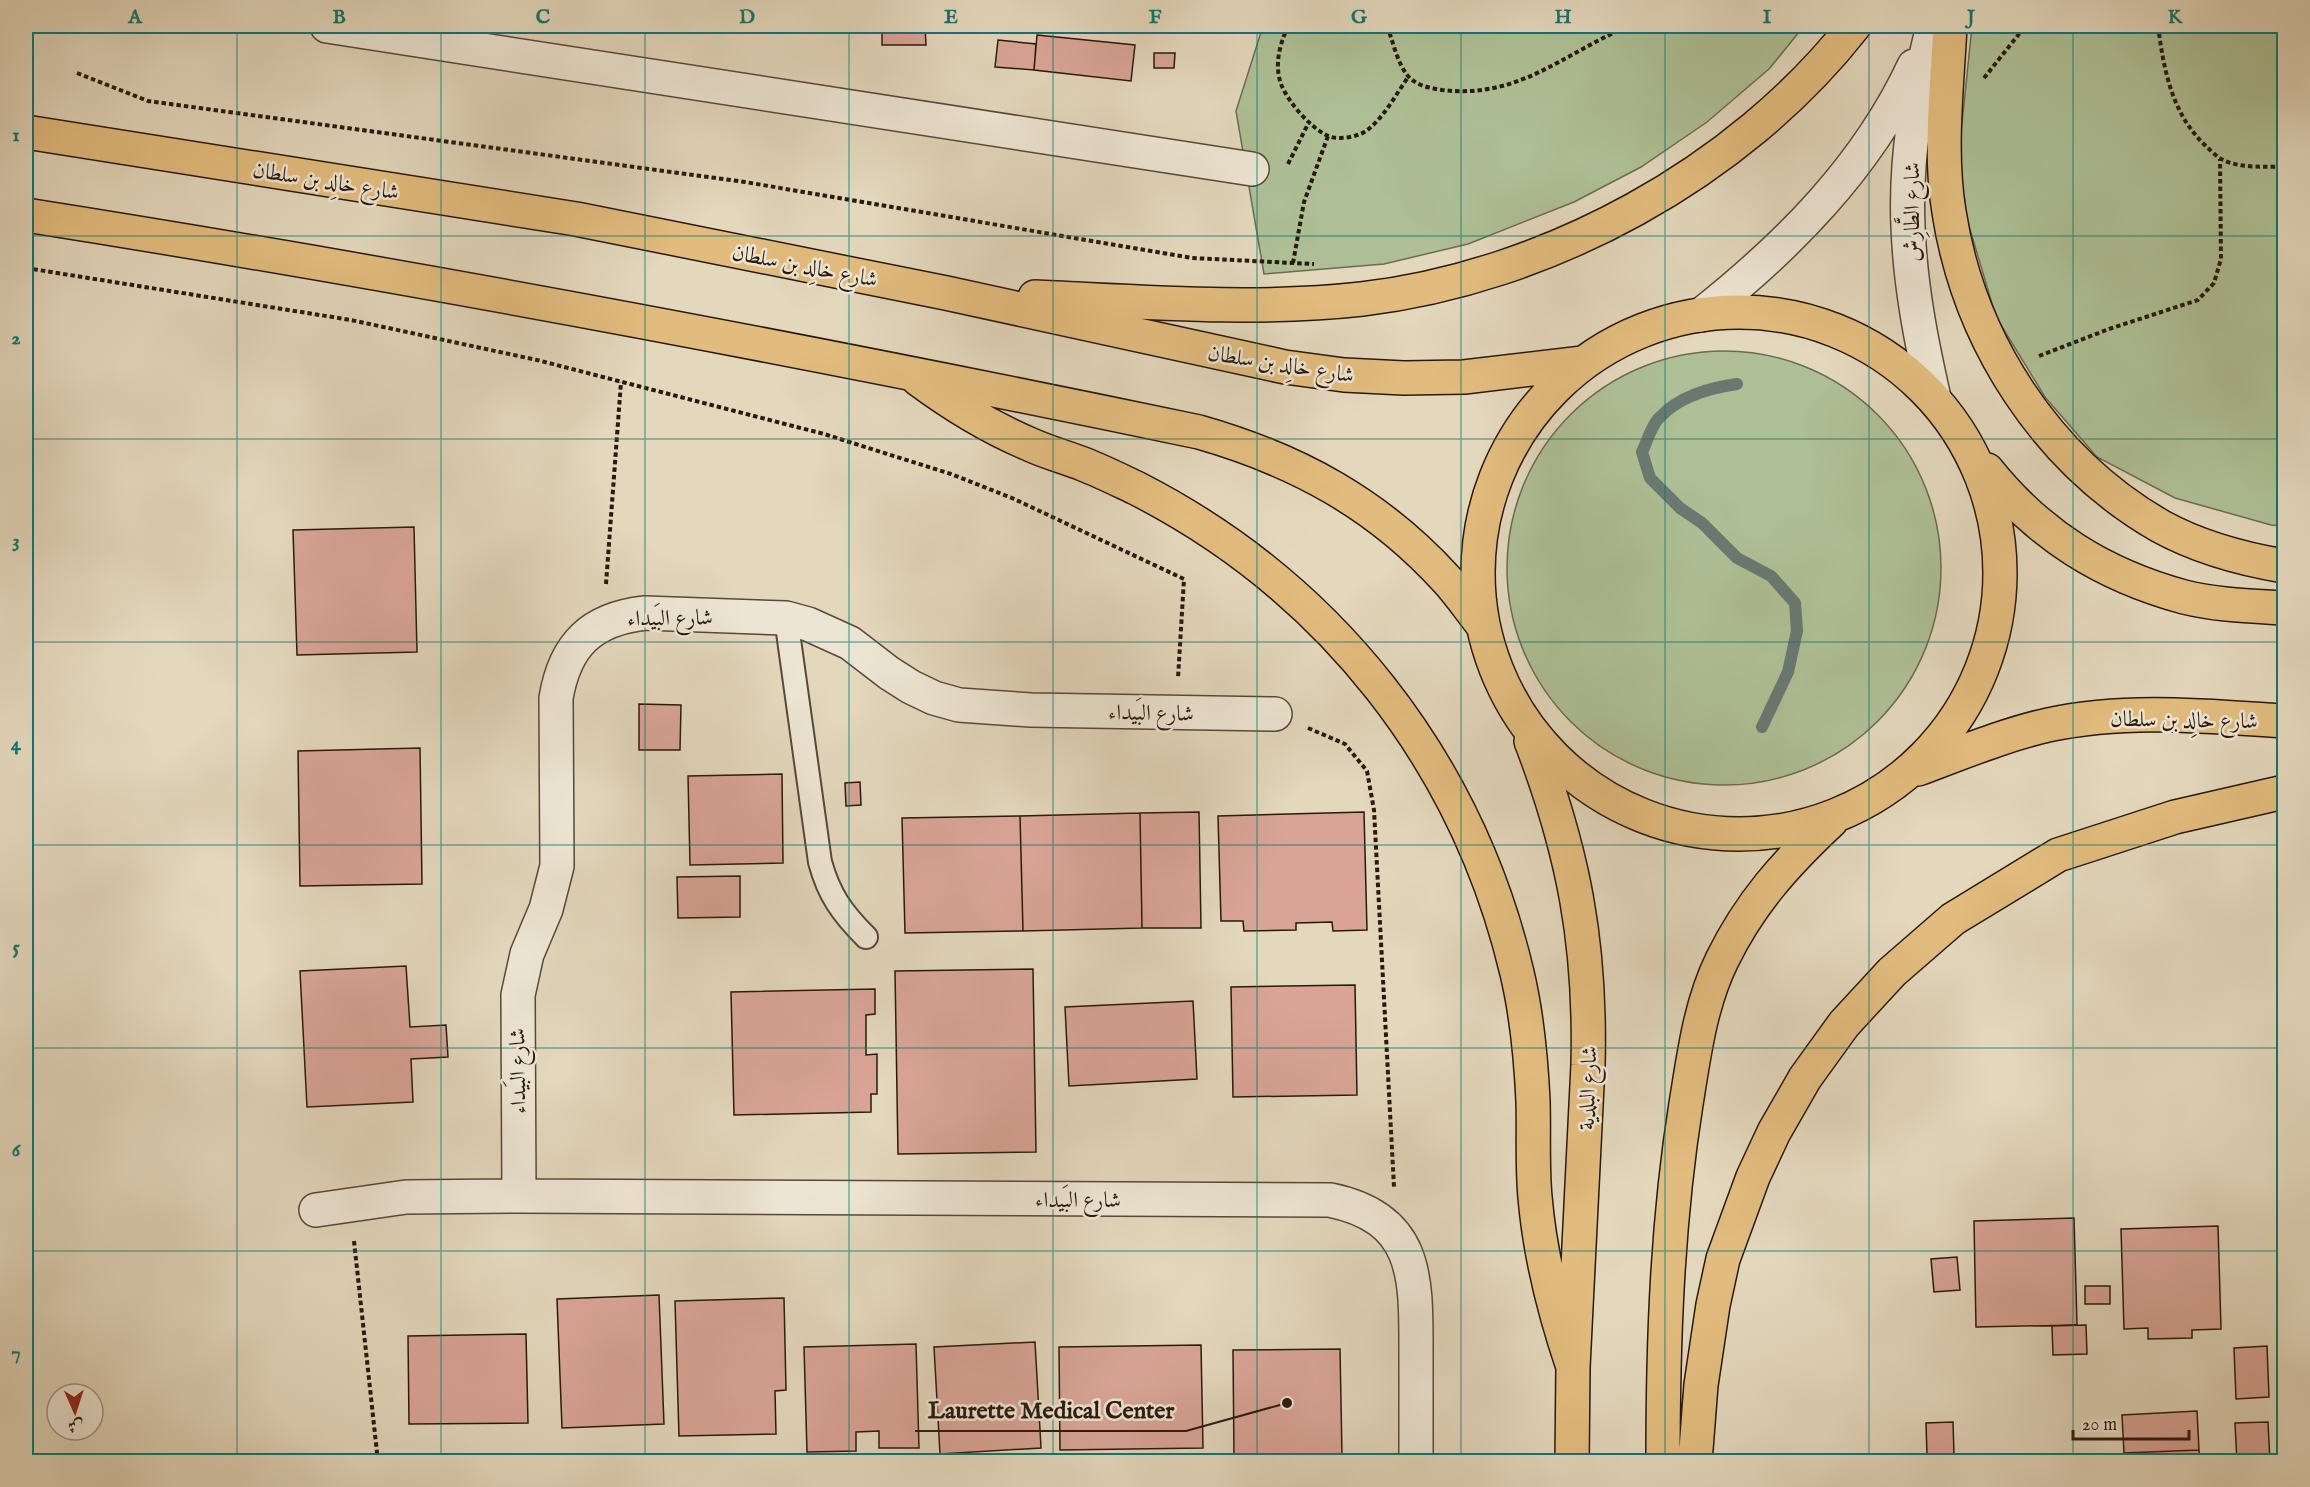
<svg xmlns="http://www.w3.org/2000/svg" width="2310" height="1487" viewBox="0 0 2310 1487" font-family="'IM FELL English',Amiri,serif">
	<rect width="100%" height="100%" fill="#e3d7bc"/>
	<filter id="stains"><feTurbulence type="fractalNoise" baseFrequency=".00333" numOctaves="4"/><feColorMatrix values="0 0 0 0 .2 0 0 0 0 .09 0 0 0 0 .02 0 0 0 .5 -.17"/></filter>
	<radialGradient id="worn" r=".72"><stop offset=".6" stop-color="#630" stop-opacity="0"/><stop offset="1" stop-color="#630" stop-opacity=".3"/></radialGradient>
	<path fill="#aebf95" stroke="#6b6c52" stroke-width="1.5" d="M1263 26H1804L1769 69 1707 122 1641 167 1574 202 1468 244 1384 264 1264 274 1236 111Z
		M1972 26H2284V526L2271 525 2175 498 2097 457 2045 397 1996 317 1956 182Z
		M1507 568a217 217 0 1 1 434 0a217 217 0 1 1-434 0Z"/>
	<g fill="none" stroke-linecap="round" stroke-linejoin="round">
		<path stroke="#697972" stroke-width="12" d="M1737 384C1709 388 1679 396 1659 418 1651 426 1647 442 1642 452L1650 478 1680 508 1702 523 1737 558 1771 576 1795 603 1797 631 1788 672 1762 727"/>
	</g>
	<path fill="#d9a496" stroke="#28190e" stroke-width="1.5" d="M882 26H925L926 45H882Z
		M1037 35 1135 45 1131 81 1034 70Z
		M998 40 1036 44 1034 70 995 67Z
		M1154 53H1175L1174 68H1154Z
		M414 527 417 652 297 655 293 530Z
		M639 704 681 705 680 750H639Z
		M420 748 422 884 300 886 298 751Z
		M782 774 783 863 690 865 688 776Z
		M860 782 861 805 846 806 845 783Z
		M1199 812 1201 928H1142L1140 813Z
		M1364 812 1367 930 1333 931 1332 922 1296 923V930L1244 931 1243 921H1221L1218 816Z
		M1140 813 1142 928 1023 931 1020 816Z
		M1020 816 1023 931 905 933 902 818Z
		M740 876V917L678 918 677 877Z
		M406 966 410 1027 446 1025 448 1057 411 1059 413 1102 307 1107 300 971Z
		M1033 969 1036 1152 898 1154 895 971Z
		M1355 985 1357 1095 1233 1097 1231 987Z
		M875 989V1014L866 1015V1055L877 1054V1094H871V1112L734 1115 731 992Z
		M1193 1001 1197 1079 1069 1086 1065 1007Z
		M2074 1218 2077 1325 1976 1327 1974 1221Z
		M2218 1226 2221 1329 2192 1330V1338L2148 1339V1328L2124 1329 2121 1229Z
		M1957 1257 1960 1290 1934 1292 1931 1259Z
		M2085 1286H2110V1304H2085Z
		M659 1295 664 1424 562 1428 557 1299Z
		M784 1298 786 1390 775 1391 776 1434 679 1436 675 1301Z
		M2086 1325 2087 1354 2053 1355 2052 1326Z
		M526 1334 528 1423 409 1424 408 1336Z
		M1035 1342 1041 1448 940 1454 934 1347Z
		M916 1344 919 1448H879V1431L856 1432V1451L807 1452 804 1347Z
		M1201 1345 1203 1448 1060 1450 1059 1347Z
		M2267 1346 2269 1397 2236 1399 2234 1348Z
		M1340 1349 1342 1456 1234 1458 1233 1350Z
		M2197 1411 2199 1450 2124 1453 2122 1415Z
		M1953 1422 1954 1455 1927 1456 1926 1423Z
		M2268 1422 2270 1462H2237L2235 1423Z
		M2199 1450 2200 1462H2124V1453Z
		M1947 1456 1948 1462H1932V1457Z"/>
	<g fill="none" stroke-linecap="round" stroke-linejoin="round">
		<defs>
			<path id="service" d="M786 618 820 862C829 895 842 913 866 937"/>
			<path id="minor" d="M327 26 1252 169
				M1933 26C1917 91 1905 158 1908 226 1910 284 1921 341 1934 398
				M1701 315C1787 247 1867 167 1914 66
				M519 1196 518 995 527 954 546 909 557 866 556 698C565 645 591 619 645 613L786 618 808 624 850 643 889 673 911 687 934 698 959 705 1031 710 1275 714
				M316 1210 406 1197 519 1196 1330 1200C1418 1218 1416 1277 1416 1351 1416 1388 1416 1425 1416 1462"/>
			<path id="primary" d="M1950 26C1947 86 1939 151 1949 212 1969 341 2046 460 2160 526 2198 547 2242 559 2284 566
				M26 132 576 219 946 293 1285 367 1344 375 1404 378 1464 377 1583 363
				M26 215C419 277 810 351 1199 432 1297 460 1378 504 1447 580 1459 593 1470 609 1481 623
				M1035 297C1143 302 1254 311 1362 299 1548 277 1739 173 1854 26
				M1478 573a261 261 0 1 1 522 0a261 261 0 1 1-522 0Z
				M918 379C953 405 989 427 1029 444 1046 452 1065 457 1083 464 1101 471 1119 480 1136 488 1330 587 1467 761 1517 973 1527 1015 1531 1058 1533 1101 1534 1133 1532 1165 1535 1197 1540 1256 1554 1311 1573 1367
				M1987 470C2039 535 2103 575 2184 597 2216 605 2251 606 2284 608
				M1531 741C1574 853 1591 945 1588 1065L1573 1367 1572 1462
				M1918 769C1961 753 2004 735 2048 725 2126 708 2206 716 2284 721
				M1663 1462C1663 1342 1667 1223 1686 1104 1694 1055 1700 1005 1722 960 1750 903 1785 864 1831 821
				M1695 1462 1701 1385 1713 1305 1723 1259 1753 1177 1774 1132 1805 1078 1844 1024 1892 972 1953 919 2058 855 2175 817 2284 792"/>
		</defs>
		<use href="#service" stroke="#57483a" stroke-width="26"/>
		<use href="#minor" stroke="#57483a" stroke-width="36"/>
		<use href="#primary" stroke="#28190e" stroke-width="36"/>
		<path stroke="#28190e" stroke-width="4" stroke-dasharray="4.5 3" stroke-linecap="butt" d="M1288 26C1280 44 1274 64 1281 84 1288 102 1309 126 1326 135 1337 141 1357 137 1366 131 1384 118 1396 94 1409 76
			M1387 26C1393 41 1397 63 1408 76 1417 86 1430 88 1442 90 1520 99 1562 54 1629 26
			M2158 26C2164 71 2172 115 2207 147 2211 151 2216 156 2221 159 2240 169 2264 166 2284 167
			M77 73 148 101 745 182 1192 258 1314 264
			M1984 78 2019 34 2028 26
			M1288 164 1309 122
			M1293 263 1304 202 1328 136
			M26 268 351 320 537 360 824 434 951 474 1012 498 1184 579 1178 678
			M2039 356 2109 329 2198 300 2214 283 2221 259 2220 159
			M606 584 621 382
			M1308 728 1345 744 1367 771 1374 810 1394 1187
			M354 1241 378 1462"/>
		<use href="#service" stroke="#ede5d3" stroke-width="22"/>
		<use href="#minor" stroke="#ede5d3" stroke-width="33"/>
		<use href="#primary" stroke="#e2bc7e" stroke-width="33"/>
	</g>
	<path fill="none" stroke="#0f766e" stroke-width="1.5" stroke-opacity="0.55" d="M237 26V1462M441 26V1462M645 26V1462M849 26V1462M1053 26V1462M1257 26V1462M1461 26V1462M1665 26V1462M1869 26V1462M2073 26V1462M26 236H2284M26 439H2284M26 642H2284M26 845H2284M26 1048H2284M26 1251H2284"/>
	<g text-anchor="middle" stroke-width="5" stroke-linejoin="round" paint-order="stroke">
		<g font-size="22" fill="#28190e" stroke="#ede5d3">
			<text transform="translate(326 180) rotate(9)" y="8">شارع خالِد بن سلطان</text>
			<text transform="translate(1911 212) rotate(-90)" y="8">شارع الطَّارِش</text>
			<text transform="translate(805 265) rotate(11)" y="8">شارع خالِد بن سلطان</text>
			<text transform="translate(1281 363) rotate(9)" y="8">شارع خالِد بن سلطان</text>
			<text transform="translate(670 617) rotate(-1)" y="8">شارع البَيداء</text>
			<text transform="translate(1151 712) rotate(1)" y="8">شارع البَيداء</text>
			<text transform="translate(2184 719) rotate(1)" y="8">شارع خالِد بن سلطان</text>
			<text transform="translate(517 1071) rotate(-91)" y="8">شارع البَيداء</text>
			<text transform="translate(1587 1088) rotate(-88)" y="8">شارع البلدية</text>
			<text x="1078" y="1207">شارع البَيداء</text>
		</g>
	</g>
	<path fill="none" stroke="#28190e" stroke-width="2" d="M1287 1403L1186 1431H915"/>
	<circle fill="#28190e" stroke="#ede5d3" stroke-width="2" cx="1287" cy="1403" r="6"/>
	<g font-size="24" text-anchor="middle" font-weight="bold" fill="#28190e" stroke="#ede5d3" stroke-width="5" stroke-linejoin="round" paint-order="stroke">
		<text x="1051" y="1418">Laurette Medical Center</text>
	</g>
	<rect width="2310" height="1487" fill="none" stroke="#e3d7bc" stroke-width="66"/>
	<g transform="translate(75 1412) rotate(177)"><circle r="28" fill="#ede5d3" stroke="#9e9384" stroke-width="1.5"/>
	<path d="M0-4.5L10 22L0 15L-10 22Z" fill="#8f2418"/>
	<text y="-9" font-size="16" font-weight="bold" text-anchor="middle" fill="#28190e">ش</text>
	</g>
	<path d="M2073 1430v9h116v-9" fill="none" stroke="#28190e" stroke-width="3"/>
	<text x="2082" y="1430" font-size="18" fill="#28190e" stroke="#ede5d3" stroke-width="4.5" paint-order="stroke">20 m</text>
	<rect x="33" y="33" width="2244" height="1421" fill="none" stroke="#0f766e" stroke-width="2"/>
	<g font-size="20" text-anchor="middle" font-weight="bold" fill="#0f766e">
		<text x="135" y="23">A</text>
		<text x="339" y="23">B</text>
		<text x="543" y="23">C</text>
		<text x="747" y="23">D</text>
		<text x="951" y="23">E</text>
		<text x="1155" y="23">F</text>
		<text x="1359" y="23">G</text>
		<text x="1563" y="23">H</text>
		<text x="1767" y="23">I</text>
		<text x="1971" y="23">J</text>
		<text x="2175" y="23">K</text>
		<text x="16" y="141">1</text>
		<text x="16" y="344">2</text>
		<text x="16" y="547">3</text>
		<text x="16" y="750">4</text>
		<text x="16" y="953">5</text>
		<text x="16" y="1156">6</text>
		<text x="16" y="1359">7</text>
	</g>
	<rect width="100%" height="100%" filter="url(#stains)"/>
	<rect width="100%" height="100%" fill="url(#worn)"/>
</svg>
